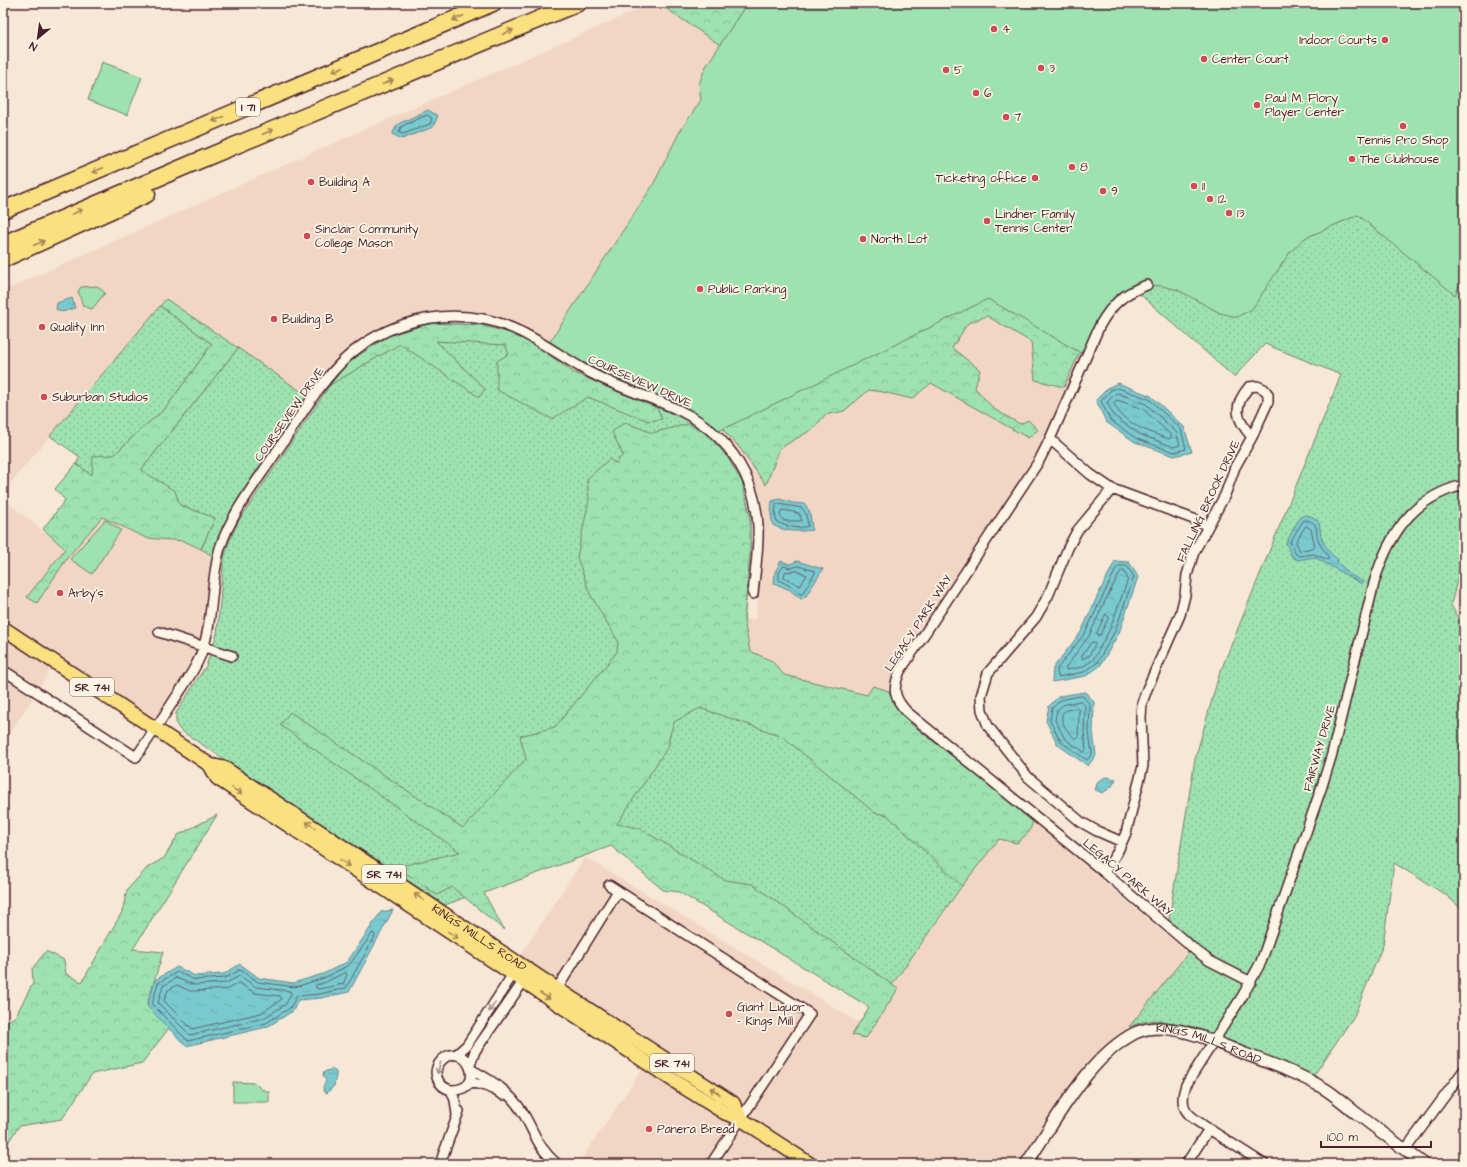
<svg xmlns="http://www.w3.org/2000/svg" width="1467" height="1167" viewBox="0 0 1467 1167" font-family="'Architects Daughter',sans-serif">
	<defs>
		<pattern id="grass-dots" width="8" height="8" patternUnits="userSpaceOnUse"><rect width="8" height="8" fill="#9de2af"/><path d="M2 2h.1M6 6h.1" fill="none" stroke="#89c197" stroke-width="1.8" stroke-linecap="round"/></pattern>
		<pattern id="forest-crowns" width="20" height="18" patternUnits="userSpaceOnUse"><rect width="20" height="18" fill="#9de2af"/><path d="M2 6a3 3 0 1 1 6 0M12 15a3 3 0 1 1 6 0" fill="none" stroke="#89c197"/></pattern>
		<pattern id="water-ripples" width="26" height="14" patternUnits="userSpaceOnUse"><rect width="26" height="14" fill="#79cacf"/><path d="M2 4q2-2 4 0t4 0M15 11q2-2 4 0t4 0" fill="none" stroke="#6aadb2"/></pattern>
	</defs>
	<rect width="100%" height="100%" fill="#f7e7d6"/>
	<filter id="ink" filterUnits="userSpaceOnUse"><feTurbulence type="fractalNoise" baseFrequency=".025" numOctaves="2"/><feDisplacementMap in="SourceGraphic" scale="8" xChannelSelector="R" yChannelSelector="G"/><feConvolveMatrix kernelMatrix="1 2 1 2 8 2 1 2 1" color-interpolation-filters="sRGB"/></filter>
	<g filter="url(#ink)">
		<path fill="#f1d6c4" d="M653 3H658L720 45 705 68 699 84 701 100 679 133 653 185 547 346 500 323 434 318 366 342 312 399 166 299 3 492V291L356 133Z
			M988 299 1082 353 1045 441 897 671 881 702 740 666 744 620 755 619 764 553 762 504 750 467 721 430Z
			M3 498 65 549 28 597 37 603 68 557 102 517 146 538 184 541 218 559 204 647 155 729 55 663 3 744Z
			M1017 808 1188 953 1112 1048 1026 1164H578L647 1062 725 1113 733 1103 516 962 585 857 865 1026 877 1006Z"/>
		<path fill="url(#grass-dots)" stroke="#74806d" d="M1358 215 1455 294 1464 274V536L1460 568 1451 605 1464 629V911L1446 895 1394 863 1383 945 1354 1016 1310 1081 1214 1041 1181 1025 1157 1020 1142 1022 1129 1027 1188 953 1169 919 1195 759 1219 675 1341 375 1265 344 1234 377 1134 289C1138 288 1142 286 1146 285 1170 280 1200 302 1220 313L1290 252 1305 237Z
			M160 306 212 344 165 409 140 430 92 476 76 464 80 457 50 436Z
			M432 323 481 325 510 333 535 345 575 373 683 418 706 433 726 455 742 482 750 515V554L740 666 1017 808 877 1006 610 843 445 905 180 730 176 724V713L206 666 217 634 224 558 229 542 238 522 330 385 343 368 359 355 390 335Z
			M238 348 312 399 249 494 218 559 201 549 215 518 179 505 141 470Z"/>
		<path fill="url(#forest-crowns)" stroke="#74806d" d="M658 3H747L720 45Z
			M956 279 1086 338 1064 387 1035 380 1031 342 987 316 968 323 952 348 980 370 975 388 994 409 1020 424 1028 420 1038 430 1028 438 931 383 912 399 883 392 869 390 844 411 825 415 813 429 780 448 766 485 739 447 715 421Z
			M166 299 238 348 141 470 175 491 180 505 215 518 201 549 184 541 146 538 102 517 68 557 37 603 27 597 65 549 43 529 65 500 55 489 76 464 92 475 93 456 114 455 140 430 165 409 212 344 160 306Z
			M432 323 481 325 510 333 535 345 575 373 657 408 662 419 648 421 588 397 552 419 497 390V361L509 354 505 345 436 341 485 389 479 397 400 344 330 385 343 368 359 355 390 335Z
			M625 422 652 433 688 424 706 433 726 455 742 482 750 515V554L744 620 750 651 772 661 784 675 867 695 873 686 889 691 911 724 1034 819 1029 832 1017 843 999 839 962 886 887 815 875 813 782 736 700 708 674 722 669 738V745L617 824 639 828 725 880 752 884 898 989 866 1038 852 1035 869 1007 679 892 663 890 611 846 484 893 504 930 452 887 437 895 397 867 460 852 280 725 290 712 463 828 526 759 520 736 555 727 617 652 618 641 590 594 577 557 589 500 587 479 609 459 615 463 623 455 612 432Z
			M217 815 133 949 163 952 147 1005 169 1028 142 1063 92 1074 62 1119 19 1126 3 1150V1023L15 1017 33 983 32 969 46 951 64 960 66 974 82 982 122 912 127 890 148 867 164 858 178 835Z"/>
		<path fill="#9de2af" stroke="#74806d" d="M747 3H1464V274L1455 295 1358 215 1305 238 1290 252 1252 309 1237 317 1220 313 1178 290 1162 286 1147 285 1122 297 1086 356 988 299 715 433 652 399 547 346 653 185 679 133 701 100 699 84 705 68Z
			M102 62 142 77 127 115 88 100Z
			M97 286 105 293 92 309 83 306 78 291 81 287Z
			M105 520 121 530 92 574 70 559Z
			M233 1082 255 1083 261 1089 269 1092V1102H233Z"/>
		<path fill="url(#water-ripples)" stroke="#66868d" d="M428 110 438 116 433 127 402 139 392 134 398 124Z
			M72 298 75 308 62 312 56 309 57 303Z
			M1118 383 1151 396 1184 427 1192 452 1174 456 1135 442 1106 422 1096 400 1109 387Z
			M779 499 793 503 805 504 810 513 812 530C798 532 785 532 773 525L771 515 772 501Z
			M1306 515C1324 519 1318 527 1322 539 1324 545 1332 557 1338 559L1337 562 1351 575 1363 582 1362 584 1314 557 1298 560 1292 557 1286 543 1300 517Z
			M781 561 790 564 797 561 823 569 806 596 801 599 790 590 774 583 775 572Z
			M1115 561 1129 562 1138 577 1119 633 1100 666 1086 676 1052 682 1053 668 1081 632 1097 597Z
			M1085 692 1094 702 1093 732 1096 755 1088 766 1058 745 1046 721 1049 706 1059 696Z
			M1106 777 1116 779 1112 786 1103 793 1095 790 1098 781Z
			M393 910 349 992 321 998 298 1000 293 1011 267 1027 186 1046 147 1006 155 980 177 967 195 976 224 974 240 964 259 978 293 983 323 974 347 962 381 912Z
			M332 1069 336 1072C337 1078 334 1081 334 1086L327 1093 324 1091 323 1087 326 1081 323 1075 324 1072Z"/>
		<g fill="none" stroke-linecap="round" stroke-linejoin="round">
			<path stroke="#5d636d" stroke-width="1" d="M427 115 432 118 430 124 403 134 399 133 401 127Z
				M1118 388 1149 399 1181 429 1186 449 1174 452 1137 439 1110 420 1101 401 1111 390Z
				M1118 393 1146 404 1176 432 1180 445 1174 447 1139 434 1114 416 1107 402 1114 395Z
				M1117 400 1143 409 1171 435V438L1169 439C1149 432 1123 424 1114 404Z
				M778 504 802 508 806 514 808 526C799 529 786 527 777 522L775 515 776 505Z
				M782 510 799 513 802 521H785L782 519 780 515Z
				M1306 520C1320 523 1315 530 1318 540 1320 546 1325 552 1329 557L1328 560 1314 554 1299 556 1295 553 1290 542 1303 521Z
				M1306 526 1311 529 1315 547 1300 551 1296 542Z
				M784 566 790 568 798 566 815 571V573L802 594H800L792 587 779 580V573Z
				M1119 566H1127L1134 577 1115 631 1097 663 1084 672 1058 677 1057 669 1085 633 1117 567Z
				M797 571 807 575 800 586 784 577 785 572Z
				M1121 571H1124L1128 579 1110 629 1093 660 1082 667 1066 670V667L1089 636 1105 601Z
				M1106 614 1109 617 1100 635 1098 636 1097 633Z
				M1092 642H1094L1095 644 1089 656 1082 659V656Z
				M1082 696 1090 704 1089 732 1092 754 1087 760 1061 742 1050 721 1052 708 1061 700Z
				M1081 701 1085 706 1084 732 1086 750 1084 752 1065 739 1055 720 1057 710 1063 705Z
				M1077 708 1079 710 1078 737 1076 739C1069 735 1054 715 1067 710 1070 709 1074 709 1077 708Z
				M373 933 375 936 346 988 320 994 297 996 290 1008 266 1023 188 1041 152 1004 158 983 177 972 195 980 225 978 240 970 258 982 295 987 324 978 349 965Z
				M344 973H346L347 975 343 984 319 989 316 988V985L326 982Z
				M240 976 256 987 290 991 291 994 286 1004 264 1018 190 1035 158 1003 163 986 176 978 195 985 226 983Z
				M239 983 255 993 280 996 282 999 261 1013 192 1029 164 1001 168 990 177 985 190 991H196L227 989Z"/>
			<defs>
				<path id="minor" d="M1147 285C1124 293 1112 304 1100 325L1050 439 1039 461 900 671C892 690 894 698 907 712L1104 872 1195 950 1210 961 1251 982
					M1050 439 1090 474 1112 489 1196 520 1208 526
					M1112 489 1077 531 1068 548 1048 596 1036 617 988 673 981 696 982 710 988 726 1028 777 1081 822 1097 831 1122 842
					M159 632 232 656
					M3 670 136 757C148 740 159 723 171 705 180 691 191 676 198 661 215 625 209 585 220 548 231 514 255 484 275 454 296 424 314 391 339 365 375 327 431 309 483 319 520 326 548 348 580 367 601 380 624 388 647 397 661 402 676 408 690 416 730 439 756 479 758 526 759 549 755 571 753 594
					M1104 872 1117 853 1126 833 1143 766 1141 718 1142 703 1147 689 1180 615 1185 595 1187 575 1194 552 1225 495 1235 467 1252 437 1268 402V394L1264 389 1257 386 1249 387C1232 407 1236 419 1252 437
					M609 885 810 1014 711 1164
					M557 989 618 891
					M456 1055 467 1045 513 974
					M470 1065 475 1051 523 982
					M472 1070C494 1082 509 1091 523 1113 535 1133 537 1147 557 1164
					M469 1083C481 1083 492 1088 503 1095
					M451 1090C491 1091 464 1036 441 1061 431 1072 438 1087 451 1090L455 1100 457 1115
					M1209 1129C1189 1116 1177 1110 1186 1085L1243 995 1261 962 1322 786 1332 754 1374 583C1388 536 1412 497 1464 485
					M1405 1150 1464 1070
					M441 1164 442 1158 459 1111
					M1186 1164 1209 1129 1264 1164"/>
				<g id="tertiary">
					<path id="s1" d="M1026 1164C1056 1121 1088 1057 1135 1033 1143 1029 1153 1028 1161 1028 1191 1030 1218 1043 1245 1054 1272 1064 1300 1074 1325 1089 1336 1096 1346 1105 1356 1113 1379 1130 1401 1147 1424 1164"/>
				</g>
				<g id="primary">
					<path id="s2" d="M3 628 210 765 224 768 557 989 733 1103 741 1119"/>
					<path d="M210 765 217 778 685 1088 725 1113 741 1119 810 1164"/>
				</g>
				<path id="motorway" d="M3 210 493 3
					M3 244 193 163 578 3
					M3 259 147 194"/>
			</defs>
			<use href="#minor" stroke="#4a1f2b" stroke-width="12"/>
			<use href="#tertiary" stroke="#4a1f2b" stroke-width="14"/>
			<use href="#primary" stroke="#4a1f2b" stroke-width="16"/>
			<use href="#motorway" stroke="#4a1f2b" stroke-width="19"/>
			<use href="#minor" stroke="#fcf5e5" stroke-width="9"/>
			<use href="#tertiary" stroke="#fcf5e5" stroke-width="11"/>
			<use href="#primary" stroke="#fae180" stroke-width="13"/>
			<use href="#motorway" stroke="#fae180" stroke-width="16"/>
		</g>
		<defs><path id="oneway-shaft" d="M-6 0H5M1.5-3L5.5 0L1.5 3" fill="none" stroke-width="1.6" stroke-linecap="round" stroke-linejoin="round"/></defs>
		<g stroke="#a28056">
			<use href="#oneway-shaft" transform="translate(458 18) rotate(157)"/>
			<use href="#oneway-shaft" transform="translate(508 32) rotate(-23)"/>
			<use href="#oneway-shaft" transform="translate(338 69) rotate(157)"/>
			<use href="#oneway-shaft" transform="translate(388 82) rotate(-23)"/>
			<use href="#oneway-shaft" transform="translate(218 119) rotate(157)"/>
			<use href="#oneway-shaft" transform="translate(268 132) rotate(-23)"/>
			<use href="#oneway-shaft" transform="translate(98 170) rotate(157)"/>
			<use href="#oneway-shaft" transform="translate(77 212) rotate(-23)"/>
			<use href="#oneway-shaft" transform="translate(39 243) rotate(-24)"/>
			<use href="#oneway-shaft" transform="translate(237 791) rotate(34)"/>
			<use href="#oneway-shaft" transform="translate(311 825) rotate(-146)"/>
			<use href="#oneway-shaft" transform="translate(345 863) rotate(34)"/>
			<use href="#oneway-shaft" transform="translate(419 897) rotate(-146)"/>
			<use href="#oneway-shaft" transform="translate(453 935) rotate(34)"/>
			<use href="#oneway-shaft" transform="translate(545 996) rotate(33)"/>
			<use href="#oneway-shaft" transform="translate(715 1091) rotate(-147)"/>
		</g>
		<g stroke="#a38a88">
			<use href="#oneway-shaft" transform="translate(492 1007) rotate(123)"/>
			<use href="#oneway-shaft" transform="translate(439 1068) rotate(107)"/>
		</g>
	</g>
	<g fill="#d1495b" stroke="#fcf5e5" stroke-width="1.5">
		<circle cx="994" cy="29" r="4"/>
		<circle cx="1385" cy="40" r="4"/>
		<circle cx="1204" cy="59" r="4"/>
		<circle cx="1041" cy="68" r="4"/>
		<circle cx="946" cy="70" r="4"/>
		<circle cx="976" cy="93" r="4"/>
		<circle cx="1257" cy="105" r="4"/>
		<circle cx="1006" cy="117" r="4"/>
		<circle cx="1403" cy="126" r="4"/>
		<circle cx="1352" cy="159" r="4"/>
		<circle cx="1072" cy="167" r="4"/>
		<circle cx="1035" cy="178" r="4"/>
		<circle cx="311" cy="182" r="4"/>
		<circle cx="1194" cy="186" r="4"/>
		<circle cx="1103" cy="191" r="4"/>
		<circle cx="1210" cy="199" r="4"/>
		<circle cx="1229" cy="213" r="4"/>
		<circle cx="987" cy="221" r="4"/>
		<circle cx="307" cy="236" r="4"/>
		<circle cx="863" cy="239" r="4"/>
		<circle cx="700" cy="289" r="4"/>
		<circle cx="274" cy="319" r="4"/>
		<circle cx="42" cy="327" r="4"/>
		<circle cx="44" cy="397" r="4"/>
		<circle cx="60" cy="593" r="4"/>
		<circle cx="729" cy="1014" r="4"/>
		<circle cx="649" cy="1129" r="4"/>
	</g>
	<g text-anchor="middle" stroke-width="3.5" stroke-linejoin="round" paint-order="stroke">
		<g fill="#fcf5e5" stroke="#7f5f63" stroke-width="1">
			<rect x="236" y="98" width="24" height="18" rx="3"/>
			<rect x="70" y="678" width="44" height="18" rx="3"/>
			<rect x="362" y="865" width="44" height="18" rx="3"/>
			<rect x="650" y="1054" width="44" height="18" rx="3"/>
		</g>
		<g font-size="11" font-weight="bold" fill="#4a1f2b">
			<text x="248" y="111">I 71</text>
			<text x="92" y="691">SR 741</text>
			<text x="384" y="878">SR 741</text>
			<text x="672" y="1067">SR 741</text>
		</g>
		<g font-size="12" fill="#4a1f2b" stroke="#fcf5e5" text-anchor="start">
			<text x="1002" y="33">4</text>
			<text x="1377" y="44" text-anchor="end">Indoor Courts</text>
			<text x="1212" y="63">Center Court</text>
			<text x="1049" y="72">3</text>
			<text x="954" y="74">5</text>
			<text x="984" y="97">6</text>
			<text x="1265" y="102">Paul M. Flory<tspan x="1265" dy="14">Player Center</tspan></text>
			<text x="1014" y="121">7</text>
			<text x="1403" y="144" text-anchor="middle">Tennis Pro Shop</text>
			<text x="1360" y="163">The Clubhouse</text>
			<text x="1080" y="171">8</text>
			<text x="1027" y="182" text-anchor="end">Ticketing office</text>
			<text x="319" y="186">Building A</text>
			<text x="1202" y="190">11</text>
			<text x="1111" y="195">9</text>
			<text x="1218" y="203">12</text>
			<text x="1237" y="217">13</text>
			<text x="995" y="218">Lindner Family<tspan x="995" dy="14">Tennis Center</tspan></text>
			<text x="315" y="233">Sinclair Community<tspan x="315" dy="14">College Mason</tspan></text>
			<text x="871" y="243">North Lot</text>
			<text x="708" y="293">Public Parking</text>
			<text x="282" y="323">Building B</text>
			<text x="50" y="331">Quality Inn</text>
			<text x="52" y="401">Suburban Studios</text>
			<text x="68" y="597">Arby's</text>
			<text x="737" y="1011">Giant Liquor<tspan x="737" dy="14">- Kings Mill</tspan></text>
			<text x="657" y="1133">Panera Bread</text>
		</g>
		<g font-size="12" fill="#4a1f2b" stroke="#fcf5e5">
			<text transform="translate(640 381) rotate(24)" y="4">COURSEVIEW DRIVE</text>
			<text transform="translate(289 414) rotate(-55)" y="4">COURSEVIEW DRIVE</text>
			<text transform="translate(1208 501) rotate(-65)" y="4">FALLING BROOK DRIVE</text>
			<text transform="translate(918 623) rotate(-57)" y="4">LEGACY PARK WAY</text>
			<text transform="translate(1319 748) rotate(-74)" y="4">FAIRWAY DRIVE</text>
			<text transform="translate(1128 877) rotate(40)" y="4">LEGACY PARK WAY</text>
			<text dy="4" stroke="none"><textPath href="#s2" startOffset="569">KINGS MILLS ROAD</textPath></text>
			<text dy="4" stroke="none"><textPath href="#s1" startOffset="249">KINGS MILLS ROAD</textPath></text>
		</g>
	</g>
	<rect width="1467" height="1167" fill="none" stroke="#fcf5e5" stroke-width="16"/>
	<rect x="8" y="8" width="1451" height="1151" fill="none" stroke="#4a1f2b" stroke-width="1.5" filter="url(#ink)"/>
	<g transform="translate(38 38) rotate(209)" stroke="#fcf5e5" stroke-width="3" paint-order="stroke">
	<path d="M0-3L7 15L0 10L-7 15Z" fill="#4a1f2b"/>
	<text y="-6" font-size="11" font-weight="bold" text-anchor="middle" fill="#4a1f2b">N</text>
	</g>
	<path d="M1321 1141v6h110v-6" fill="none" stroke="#4a1f2b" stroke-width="2"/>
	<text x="1327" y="1141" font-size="12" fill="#4a1f2b" stroke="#fcf5e5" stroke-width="3" paint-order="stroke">100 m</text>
</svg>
